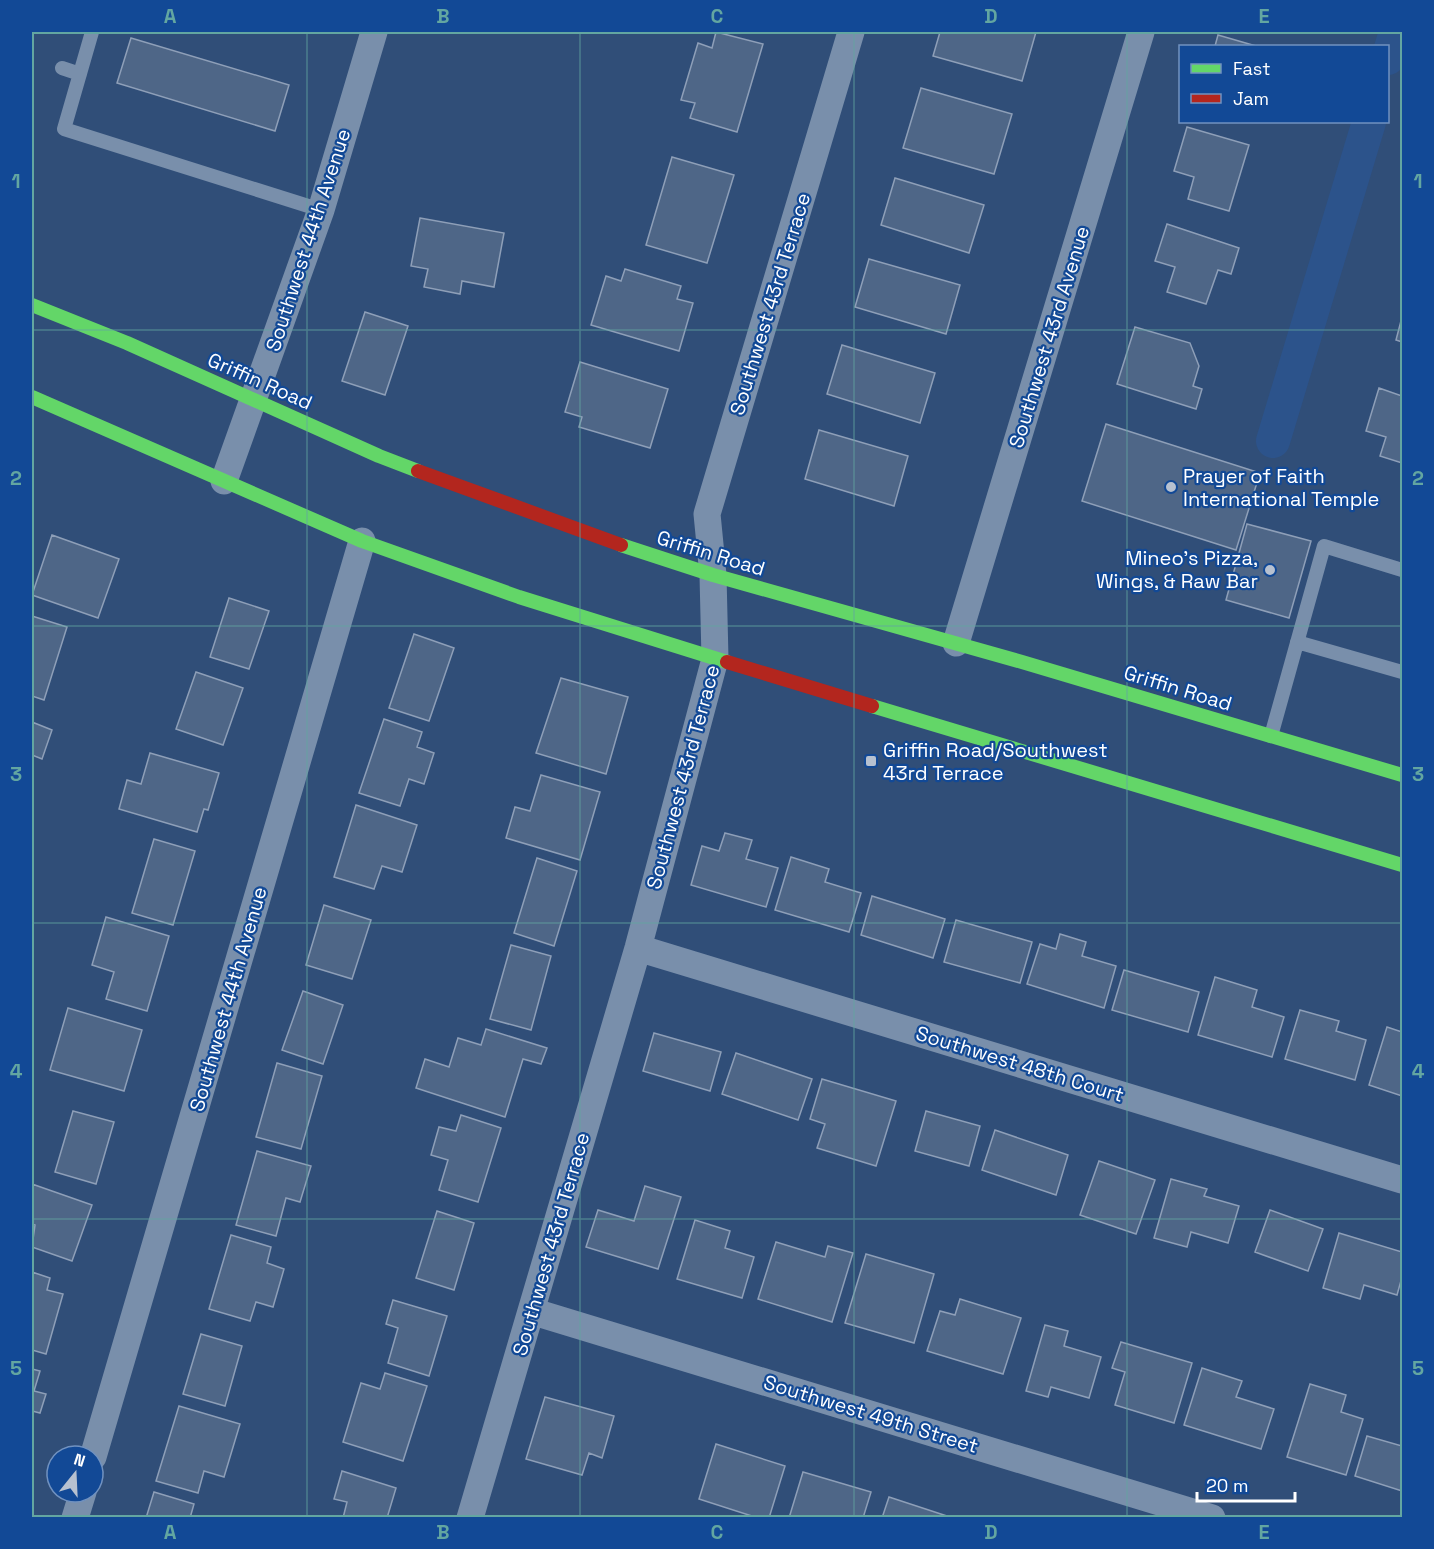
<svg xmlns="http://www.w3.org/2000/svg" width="1434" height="1549" viewBox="0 0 1434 1549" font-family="'Space Grotesk',sans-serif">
	<rect width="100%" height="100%" fill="#304e78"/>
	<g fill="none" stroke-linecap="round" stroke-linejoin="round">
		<path stroke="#2c538b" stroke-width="34" d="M1388 58 1396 32
			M1273 441 1369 122"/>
	</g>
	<path fill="#4e6687" stroke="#8e9fb8" stroke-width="1.5" d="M716 32 763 44 737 132 690 118 695 103 681 100 698 43 712 48Z
		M940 32H1036L1022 81 933 56Z
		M1218 35 1256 46H1215Z
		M131 38 289 85 275 131 117 83Z
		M921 88 1012 114 994 174 903 148Z
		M1187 127 1249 145 1229 211 1188 199 1194 177 1174 171Z
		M672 157 734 175 707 263 646 245Z
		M895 178 984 205 969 253 881 225Z
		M420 218 504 233 494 287 462 281 460 294 424 287 428 269 411 266Z
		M1167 224 1239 248 1231 274 1218 270 1206 304 1167 292 1175 267 1155 261Z
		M869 259 960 285 946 334 855 307Z
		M625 269 681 286 677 299 693 303 679 351 591 325 606 276 621 281Z
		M365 312 408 326 385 395 342 381Z
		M1402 317V342L1396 340Z
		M1135 327 1190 343 1199 366 1193 386 1202 389 1196 409 1117 384Z
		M842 345 935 373 920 423 827 394Z
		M580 362 668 389 650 448 579 427 582 417 565 412Z
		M1379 388 1402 396V463L1380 456 1386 437 1366 431Z
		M1106 424 1260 473 1236 550 1082 501Z
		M819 430 908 456 894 506 805 479Z
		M1247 524 1311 541 1289 618 1226 600Z
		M52 535 119 559 98 618 32 595Z
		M229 598 269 611 249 669 210 657Z
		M32 616 67 627 44 700 32 696Z
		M414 634 454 648 429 721 389 708Z
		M196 672 243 688 223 745 176 729Z
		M561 678 628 697 606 774 536 753Z
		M384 719 422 732 417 747 434 753 424 784 409 779 400 806 359 793Z
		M32 722 52 730 42 759 32 755Z
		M150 753 219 773 208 810 204 809 197 832 119 809 127 780 141 784Z
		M541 775 600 792 580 860 506 838 515 807 530 811Z
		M356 805 417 825 402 872 382 866 374 889 334 877Z
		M725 833 752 840 746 859 778 868 766 907 691 885 702 846 719 851Z
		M154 839 195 851 173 925 132 913Z
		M791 857 829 869 825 882 861 893 849 932 775 910Z
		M537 858 577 871 554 946 514 933Z
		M872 896 945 919 933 958 861 935Z
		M324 905 371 920 352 979 306 965Z
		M106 917 169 936 147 1011 106 999 114 972 92 965Z
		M956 920 1032 942 1020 983 944 962Z
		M1060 934 1086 942 1082 956 1116 966 1104 1008 1027 984 1040 944 1056 949Z
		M511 945 551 956 531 1030 490 1019Z
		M1124 970 1199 992 1188 1032 1112 1010Z
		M1215 977 1257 990 1252 1007 1284 1017 1272 1057 1198 1035Z
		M303 991 343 1005 323 1064 282 1050Z
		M68 1008 142 1030 124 1091 50 1070Z
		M1300 1010 1339 1021 1336 1031 1366 1040 1355 1080 1285 1059Z
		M1387 1027 1402 1032V1096L1369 1085Z
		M486 1029 547 1048 541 1064 523 1059 505 1117 416 1088 425 1059 449 1067 458 1038 481 1045Z
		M654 1033 721 1052 710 1091 643 1071Z
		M736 1053 812 1079 798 1120 722 1094Z
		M277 1063 322 1076 301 1149 256 1137Z
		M822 1079 896 1101 876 1166 817 1148 825 1124 810 1119Z
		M73 1111 114 1122 96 1184 55 1172Z
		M926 1111 980 1126 969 1166 915 1151Z
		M461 1115 501 1128 478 1202 439 1190 448 1160 431 1155 439 1127 456 1131Z
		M995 1130 1068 1155 1056 1195 982 1170Z
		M257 1151 311 1166 300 1202 286 1198 276 1236 236 1225Z
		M1099 1161 1155 1180 1136 1234 1080 1215Z
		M1171 1179 1207 1189 1204 1196 1239 1206 1228 1243 1191 1232 1187 1247 1154 1238Z
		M32 1184 92 1205 72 1261 32 1247 35 1225 32 1224Z
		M645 1186 681 1197 658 1269 586 1247 598 1210 634 1221Z
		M1270 1210 1323 1229 1308 1271 1255 1252Z
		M437 1211 474 1223 454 1290 416 1278Z
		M695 1220 730 1231 725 1248 754 1257 742 1298 677 1279Z
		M1339 1233 1402 1252V1277L1397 1295 1364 1285 1360 1299 1323 1288Z
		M231 1235 271 1247 267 1263 284 1269 273 1307 256 1302 250 1321 209 1309Z
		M776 1242 825 1257 828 1246 853 1253 832 1322 758 1299Z
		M866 1254 934 1274 914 1343 845 1323Z
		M32 1272 50 1278 47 1290 63 1294 46 1354 32 1350Z
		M960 1299 1021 1318 1003 1374 927 1351 940 1311 955 1315Z
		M393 1300 447 1316 429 1376 388 1363 398 1328 386 1324Z
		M1045 1325 1068 1331 1064 1346 1101 1357 1089 1398 1051 1387 1048 1397 1026 1391Z
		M201 1334 242 1346 225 1406 183 1394Z
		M1121 1342 1192 1363 1174 1423 1115 1405 1125 1372 1112 1368Z
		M1202 1368 1242 1381 1236 1397 1274 1409 1261 1449 1184 1425Z
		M32 1369 40 1371 34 1391 46 1394 40 1413 32 1411Z
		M385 1373 427 1386 403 1461 343 1442 361 1383 380 1389Z
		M1310 1384 1346 1395 1341 1412 1363 1419 1346 1475 1287 1457Z
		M545 1397 614 1416 602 1458 589 1453 582 1475 526 1459Z
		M179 1406 240 1424 224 1477 204 1471 198 1493 156 1481Z
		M1367 1436 1402 1446V1491L1355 1476Z
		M716 1444 785 1466 769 1518H758L699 1499Z
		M342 1471 396 1488 387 1518H343L347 1502 334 1499Z
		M803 1472 871 1492 863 1518H789Z
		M154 1492 194 1504 190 1518H146Z
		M889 1497 953 1518H882Z"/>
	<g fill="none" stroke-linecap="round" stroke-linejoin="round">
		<path stroke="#798fab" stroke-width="14" d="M92 32 64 129 321 210
			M62 68 80 74
			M1297 642 1402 672
			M1271 736 1324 546 1402 570"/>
		<path stroke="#798fab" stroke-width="27" d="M224 481 321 210 374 32
			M956 643 1141 32
			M638 948 1402 1180
			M531 1311 1212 1518
			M93 1457 362 541
			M75 1518 83 1492
			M470 1518 638 948 715 659 713 575 707 514 851 32"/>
		<path stroke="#63d668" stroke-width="14" d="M32 305 127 343 379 456 418 471
			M32 397 362 541 519 597 727 662
			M621 545 713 575 1022 662 1402 775
			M872 706 1402 865"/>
		<path stroke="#b3261e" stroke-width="14" d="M418 471 621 545
			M727 662 872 706"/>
	</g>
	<path fill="none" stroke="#63a6a1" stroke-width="1.5" stroke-opacity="0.55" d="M307 32V1518M580 32V1518M854 32V1518M1127 32V1518M32 330H1402M32 626H1402M32 923H1402M32 1219H1402"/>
	<g fill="#b7c1d0" stroke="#124996" stroke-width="2">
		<circle cx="1171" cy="487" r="6"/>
		<circle cx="1270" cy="570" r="6"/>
		<rect x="865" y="755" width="12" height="12" rx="3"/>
	</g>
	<g text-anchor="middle" stroke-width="4.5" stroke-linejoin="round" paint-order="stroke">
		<g font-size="20" fill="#fff" stroke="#124996">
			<text transform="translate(308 240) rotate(-72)" y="7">Southwest 44th Avenue</text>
			<text transform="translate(770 304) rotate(-73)" y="7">Southwest 43rd Terrace</text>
			<text transform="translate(1049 337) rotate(-73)" y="7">Southwest 43rd Avenue</text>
			<text transform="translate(260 381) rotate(24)" y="7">Griffin Road</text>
			<text transform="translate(711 553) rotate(17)" y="7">Griffin Road</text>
			<text transform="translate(1178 688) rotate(17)" y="7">Griffin Road</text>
			<text transform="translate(683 777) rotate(-75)" y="7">Southwest 43rd Terrace</text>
			<text transform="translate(228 999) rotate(-74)" y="7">Southwest 44th Avenue</text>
			<text transform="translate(1020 1064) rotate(17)" y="7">Southwest 48th Court</text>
			<text transform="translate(551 1244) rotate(-74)" y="7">Southwest 43rd Terrace</text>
			<text transform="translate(871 1414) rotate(17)" y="7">Southwest 49th Street</text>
		</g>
		<g font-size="20" fill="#fff" stroke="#124996" text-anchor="start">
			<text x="1183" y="483">Prayer of Faith<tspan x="1183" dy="23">International Temple</tspan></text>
			<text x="1258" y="565" text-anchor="end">Mineo's Pizza,<tspan x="1258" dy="23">Wings, &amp; Raw Bar</tspan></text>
			<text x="883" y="757">Griffin Road/Southwest<tspan x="883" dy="23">43rd Terrace</tspan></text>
		</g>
	</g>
	<rect width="1434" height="1549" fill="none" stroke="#124996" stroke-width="66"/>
	<rect x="1179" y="45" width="210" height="78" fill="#124996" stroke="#7192c0" stroke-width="1.5"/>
	<rect x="1191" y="64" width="30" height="9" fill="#63d668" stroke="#7192c0" stroke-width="1.5"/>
	<text x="1233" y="75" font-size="18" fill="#ffffff">Fast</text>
	<rect x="1191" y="94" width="30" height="9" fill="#b3261e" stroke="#7192c0" stroke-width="1.5"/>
	<text x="1233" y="105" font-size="18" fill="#ffffff">Jam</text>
	<g transform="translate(75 1474) rotate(18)"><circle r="28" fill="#124996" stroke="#7192c0" stroke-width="1.5"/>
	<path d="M0-4.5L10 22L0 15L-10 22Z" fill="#b7c1d0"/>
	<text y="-9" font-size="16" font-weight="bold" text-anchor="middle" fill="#ffffff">N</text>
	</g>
	<path d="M1197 1492v9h98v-9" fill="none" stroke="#ffffff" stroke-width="3"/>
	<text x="1206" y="1492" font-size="18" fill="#ffffff" stroke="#124996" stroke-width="4.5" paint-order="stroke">20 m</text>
	<rect x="33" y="33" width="1368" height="1483" fill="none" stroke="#63a6a1" stroke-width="2"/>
	<g font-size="20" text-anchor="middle" font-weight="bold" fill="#63a6a1">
		<text x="170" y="23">A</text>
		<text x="443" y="23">B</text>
		<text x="717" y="23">C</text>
		<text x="991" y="23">D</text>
		<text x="1264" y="23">E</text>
		<text x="16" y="188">1</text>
		<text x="1418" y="188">1</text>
		<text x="16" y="485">2</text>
		<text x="1418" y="485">2</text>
		<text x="16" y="781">3</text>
		<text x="1418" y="781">3</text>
		<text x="16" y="1078">4</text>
		<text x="1418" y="1078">4</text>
		<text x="16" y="1375">5</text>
		<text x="1418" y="1375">5</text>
		<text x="170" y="1539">A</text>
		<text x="443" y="1539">B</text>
		<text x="717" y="1539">C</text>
		<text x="991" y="1539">D</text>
		<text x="1264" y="1539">E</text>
	</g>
</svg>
